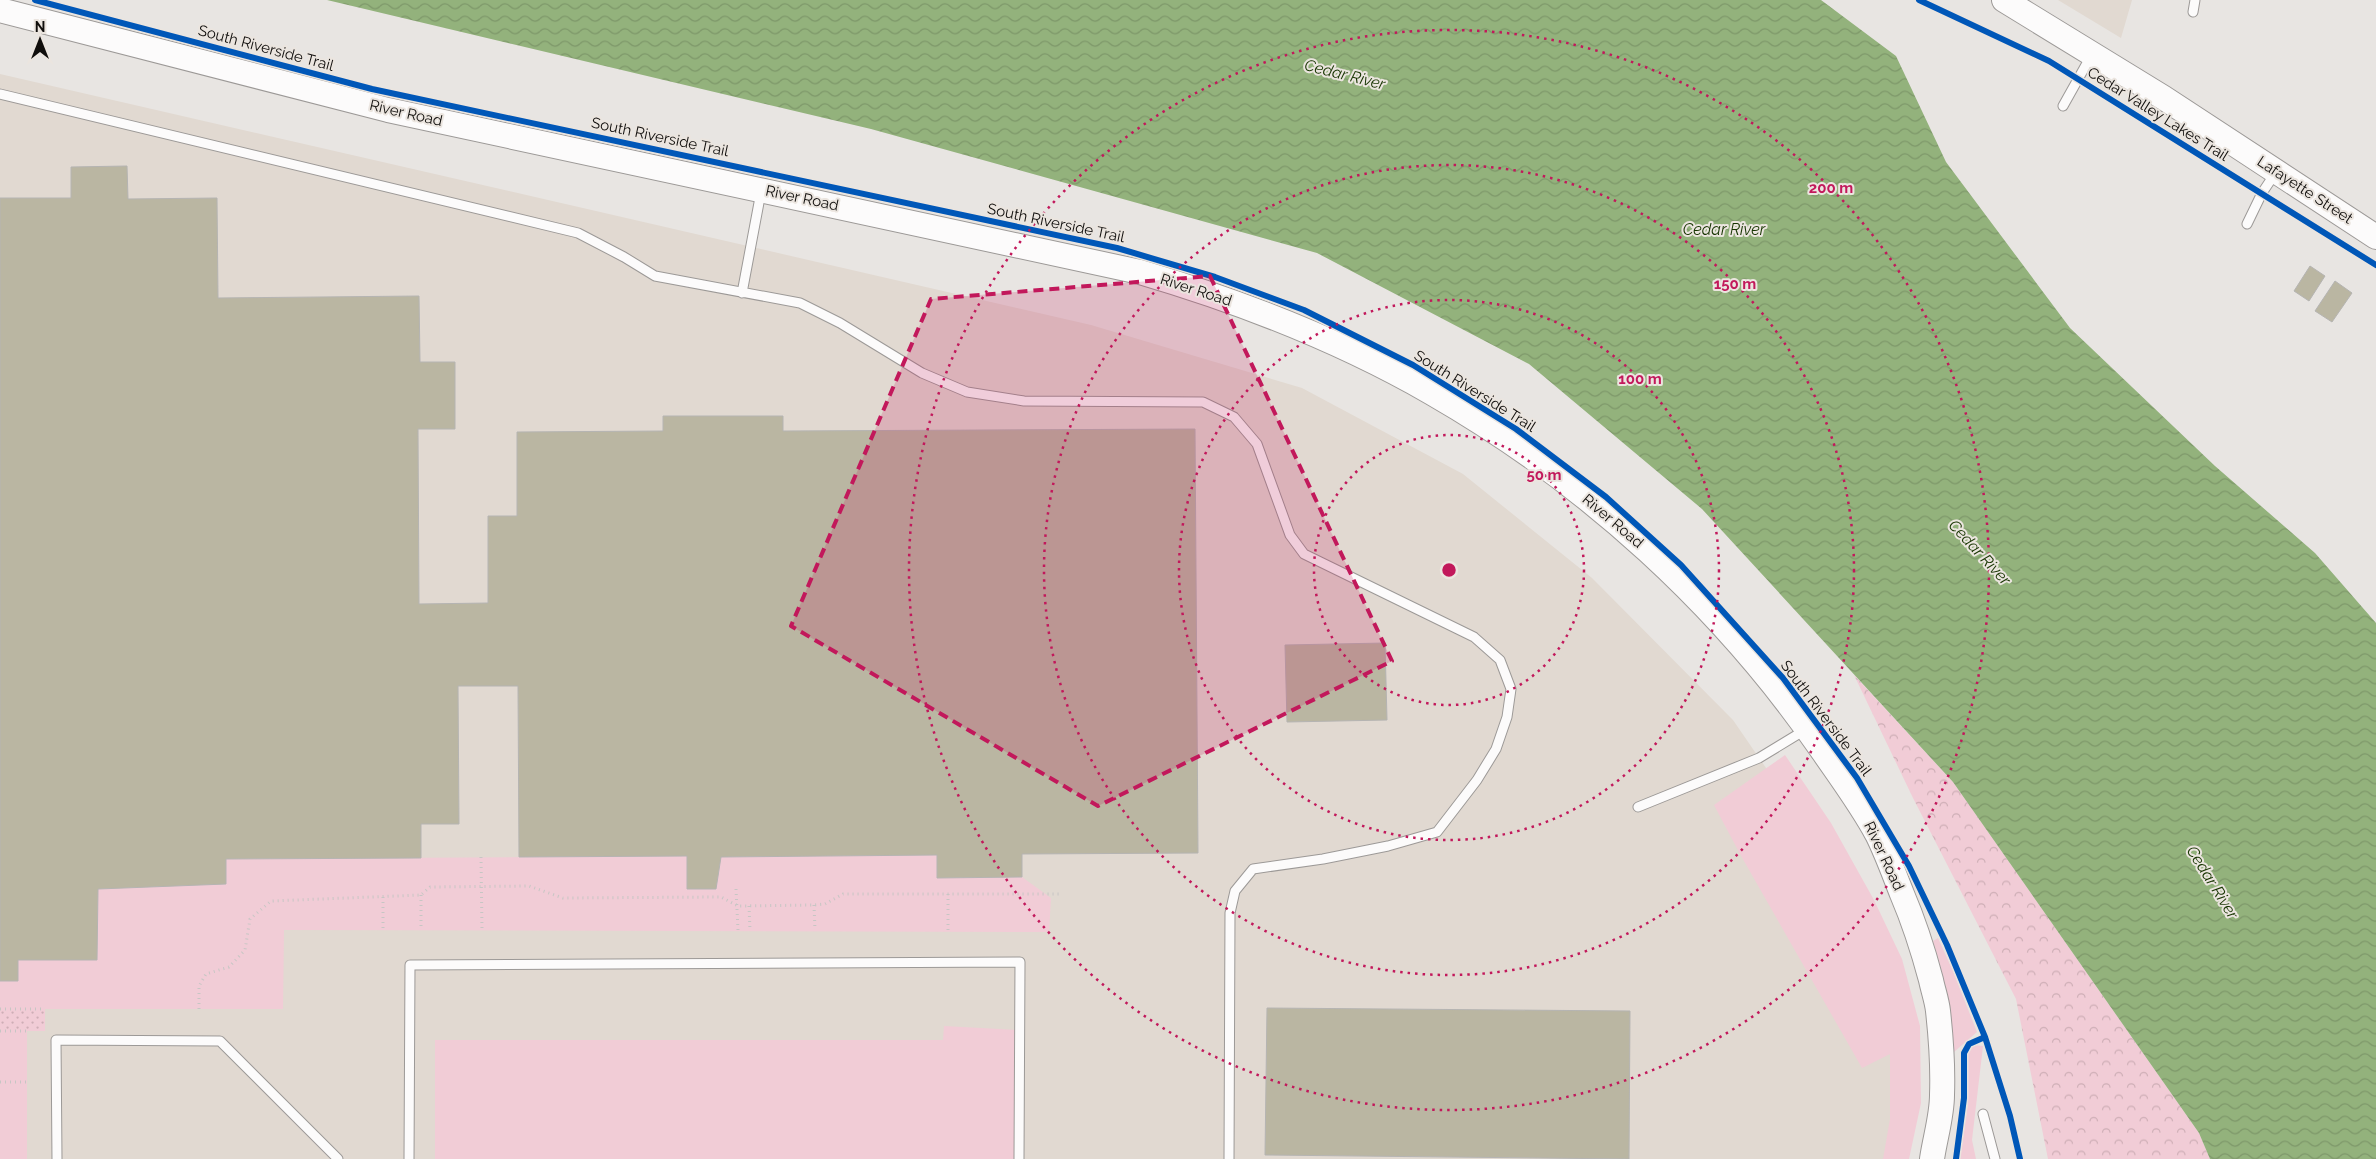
<svg xmlns="http://www.w3.org/2000/svg" width="2376" height="1159" viewBox="0 0 2376 1159" font-family="Raleway,sans-serif">
	<defs>
		<pattern id="forest-crowns" width="20" height="18" patternUnits="userSpaceOnUse" patternTransform="scale(1.25)"><rect width="20" height="18" fill="#f1ccd6"/><path d="M2 6a3 3 0 1 1 6 0M12 15a3 3 0 1 1 6 0" fill="none" stroke="#ceaeb6"/></pattern>
		<pattern id="garden-dots" width="8" height="8" patternUnits="userSpaceOnUse" patternTransform="scale(1.25)"><rect width="8" height="8" fill="#f1ccd6"/><path d="M2 2h.1M6 6h.1" fill="none" stroke="#ceaeb6" stroke-width="1.8" stroke-linecap="round"/></pattern>
		<pattern id="water-waves" width="16" height="10" patternUnits="userSpaceOnUse" patternTransform="scale(1.25)"><rect width="16" height="10" fill="#93b27c"/><path d="M0 5q4-4 8 0t8 0" fill="none" stroke="#7e986a"/></pattern>
	</defs>
	<rect width="100%" height="100%" fill="#e8e5e2"/>
	<path fill="#e1d9d1" d="M2058 0H2132L2121 38Z
		M0 74 1091 325 1302 388 1463 474 1592 578 1733 720 1819 845 1903 1047 1895 1159H0Z"/>
	<path fill="#f1ccd6" d="M1785 755 1831 823 1874 900 1902 959 1920 1026 1921 1103 1909 1159H1883L1890 1119V1054L1862 1068 1740 854 1714 805Z
		M937 855V878L1022 877 1051 898 1049 932 284 930 283 1009H0V981L18 960H97L98 889 226 884V859L687 856V888L716 889 721 857Z
		M1938 938 1953 971 1977 1032 1954 1052 1942 972 1933 941Z
		M944 1026 1020 1030 1019 1159H435V1040H943Z
		M0 1031H27V1159H0Z
		M1974 1045 1983 1046 1972 1140 1976 1159H1960L1968 1104V1054L1970 1048Z"/>
	<path fill="url(#forest-crowns)" d="M1854 675 1953 782 2199 1133 2210 1159H2048L2016 999 1913 798Z"/>
	<path fill="url(#garden-dots)" d="M0 1009H45V1031H0Z"/>
	<path fill="url(#water-waves)" d="M327 0H1821L1896 56 1946 162 2070 328 2215 466 2315 553 2376 623V1159H2210L2199 1133 1953 782 1702 509 1529 364 1317 253 871 129Z"/>
	<path fill="#bab6a2" stroke="#b5b4b2" d="M127 166 128 199 217 198 218 298 419 296 420 362H455V429H418L419 604 488 603V516H517V432L663 431V416H783V431L1195 429 1198 853 1022 854V877L937 878V855L721 857 716 889H687V856L519 857 518 686H458L459 824H421V858L226 859V884L98 889 97 960H18V981H0V198H71V167Z
		M2310 266 2325 276 2309 301 2294 291Z
		M2335 281 2352 293 2332 322 2315 311Z
		M1385 643 1387 720 1287 722 1285 645Z
		M1267 1008 1630 1011 1629 1159 1265 1155Z"/>
	<g fill="none" stroke-linecap="round" stroke-linejoin="round">
		<defs>
			<path id="lane" d="M2193 12 2195 0
				M0 94 578 233 624 257 655 276 800 303 840 323 922 373 967 392 1024 401 1203 402 1234 417 1257 444 1290 535 1304 554 1474 637 1500 660 1511 689 1507 717 1496 749 1477 780 1437 832 1388 846 1323 859 1253 869 1235 891 1230 913 1229 1159
				M2063 106 2091 56
				M2247 224 2262 193 2276 172
				M742 293 761 192
				M1638 807 1759 758 1805 730
				M1983 1114 1995 1159
				M57 1159 56 1040 220 1041 338 1159
				M409 1159 410 965 1020 962 1019 1159"/>
			<path id="secondary" d="M2004 0 2164 98 2376 237
				M0 10 388 110 1140 272C1242 302 1340 340 1432 393 1587 482 1723 606 1824 753 1842 779 1862 806 1877 834 1887 854 1894 874 1902 894 1914 922 1923 950 1931 980 1933 990 1937 1001 1938 1011 1941 1038 1943 1068 1942 1095 1942 1116 1935 1138 1932 1159"/>
		</defs>
		<use href="#lane" stroke="#9c9997" stroke-width="11"/>
		<use href="#secondary" stroke="#9c9997" stroke-width="26"/>
		<path stroke="#c7c6c4" stroke-width="3" stroke-dasharray="1 4" stroke-linecap="butt" d="M481 857 482 930
			M736 889 738 930
			M948 894V930
			M421 895V930
			M383 897V930
			M814 905 815 930
			M749 906 750 930
			M0 1009H45
			M199 1009V986L206 974 229 967 245 950 250 919 271 901 421 895 430 887 529 886 563 898 721 897 738 906 814 905 825 904 843 894H1059
			M0 1031H27
			M0 1082H27"/>
		<use href="#lane" stroke="#fcfbfb" stroke-width="9"/>
		<use href="#secondary" stroke="#fcfbfb" stroke-width="24"/>
		<defs>
			<path id="cycleway" d="M35 0 372 89 1117 248 1215 277 1304 310 1413 365 1516 429 1606 497 1681 565 1783 678 1857 778 1909 866 1947 945 1985 1037 2010 1116 2020 1159
				M1919 0 2049 61 2376 265
				M1956 1159 1964 1098V1053L1969 1044 1985 1037"/>
		</defs>
		<use href="#cycleway" stroke="#ebe5df" stroke-width="9"/>
		<use href="#cycleway" stroke="#0057b8" stroke-width="6"/>
	</g>
	<path fill="#c2185b" fill-opacity="0.2" stroke="#c2185b" stroke-width="4" stroke-dasharray="10 6" stroke-linejoin="round" d="M1210 276 1392 661 1098 806 791 626 931 299Z"/>
	<g fill="none" stroke="#c2185b" stroke-width="2.5" stroke-dasharray="2.5 5">
		<circle cx="1449" cy="570" r="135"/>
		<circle cx="1449" cy="570" r="270"/>
		<circle cx="1449" cy="570" r="405"/>
		<circle cx="1449" cy="570" r="540"/>
	</g>
	<g text-anchor="middle" stroke-width="4" stroke-linejoin="round" paint-order="stroke">
		<g font-size="15" fill="#100e0c" stroke="#ebe5df">
			<text transform="translate(266 48) rotate(15)" y="5">South Riverside Trail</text>
			<text transform="translate(406 113) rotate(13)" y="5">River Road</text>
			<text transform="translate(2158 114) rotate(32)" y="5">Cedar Valley Lakes Trail</text>
			<text transform="translate(660 137) rotate(12)" y="5">South Riverside Trail</text>
			<text transform="translate(2305 190) rotate(33)" y="5">Lafayette Street</text>
			<text transform="translate(802 198) rotate(12)" y="5">River Road</text>
			<text transform="translate(1056 223) rotate(12)" y="5">South Riverside Trail</text>
			<text transform="translate(1196 290) rotate(18)" y="5">River Road</text>
			<text transform="translate(1475 391) rotate(32)" y="5">South Riverside Trail</text>
			<text transform="translate(1613 521) rotate(40)" y="5">River Road</text>
			<text transform="translate(1826 718) rotate(53)" y="5">South Riverside Trail</text>
			<text transform="translate(1884 856) rotate(65)" y="5">River Road</text>
		</g>
		<g font-size="16" font-style="italic" fill="#173500" stroke="#ebe5df">
			<text transform="translate(1345 74) rotate(14)" y="6">Cedar River</text>
			<text x="1724" y="235">Cedar River</text>
			<text transform="translate(1980 552) rotate(47)" y="6">Cedar River</text>
			<text transform="translate(2213 882) rotate(58)" y="6">Cedar River</text>
		</g>
	</g>
	<circle cx="1449" cy="570" r="8" fill="#c2185b" stroke="#ebe5df" stroke-width="2.5"/>
	<g font-size="15" text-anchor="middle" font-weight="bold" fill="#c2185b" stroke="#ebe5df" stroke-width="4" stroke-linejoin="round" paint-order="stroke">
		<text x="1831" y="193">200 m</text>
		<text x="1735" y="289">150 m</text>
		<text x="1640" y="384">100 m</text>
		<text x="1544" y="480">50 m</text>
	</g>
	<g transform="translate(40 40)" stroke="#ebe5df" stroke-width="4" paint-order="stroke">
	<path d="M0-4L9 19L0 12L-9 19Z" fill="#100e0c"/>
	<text y="-8" font-size="14" font-weight="bold" text-anchor="middle" fill="#100e0c">N</text>
	</g>
</svg>
